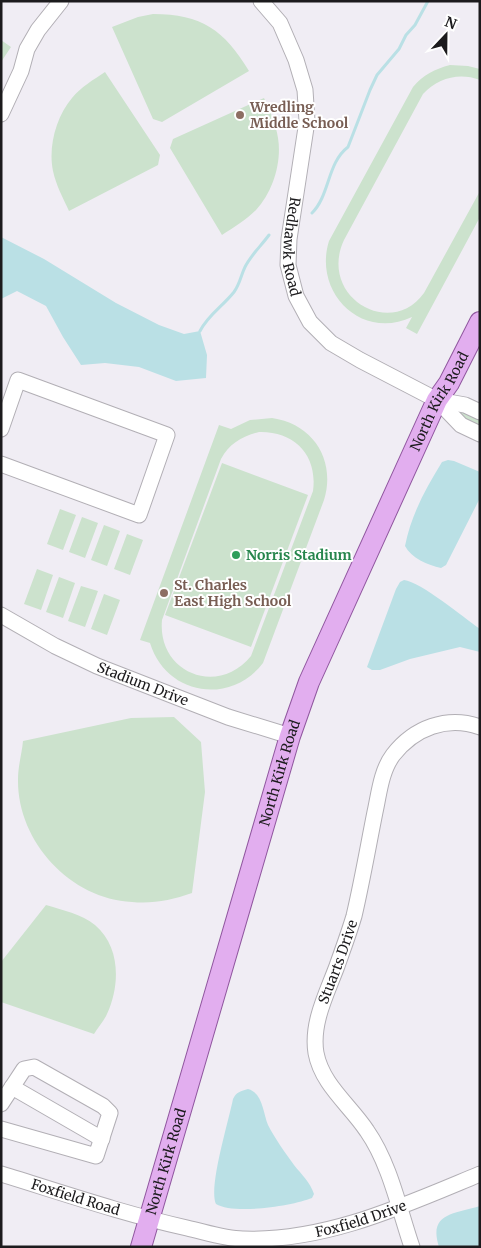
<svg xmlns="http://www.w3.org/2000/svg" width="481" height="1248" viewBox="0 0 481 1248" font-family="Merriweather,serif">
	<rect width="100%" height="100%" fill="#f0edf4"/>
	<path fill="#cce2cd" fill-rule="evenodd" d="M153 14C202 14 224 30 249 71L162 122 153 119 112 27 138 17Z
		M1 40 11 47 1 62Z
		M450 65 468 66 480 69V80C459 72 438 78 423 94L344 240C318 296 390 340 424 293L480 191V217L417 334 406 328 412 317C361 341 313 292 329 241L413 87C423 75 435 69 450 65Z
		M105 72 160 155 158 165 69 211C63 198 56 185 53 171 48 147 56 117 72 98 81 87 93 80 105 72Z
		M264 98C270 111 276 124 278 138 282 162 273 192 256 210 246 220 234 227 222 235L170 148 173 139Z
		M460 408 480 417V428L460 418 457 411Z
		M272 418C314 424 336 461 324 500L263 663C230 706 166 695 150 643L140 640 219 425 231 429 250 420ZM259 432C294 431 318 455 313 491L251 656C218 697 157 673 162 620L221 459C229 444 242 436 259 432Z
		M222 463 308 495 251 647 165 615Z
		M60 509 76 515 63 550 47 544Z
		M82 517 98 523 85 558 69 552Z
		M104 525 120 531 107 566 91 560Z
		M127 534 143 540 130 575 114 569Z
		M37 569 53 575 41 610 24 604Z
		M59 577 75 583 63 618 46 612Z
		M81 586 98 591 85 627 68 621Z
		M104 594 120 600 107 635 91 629Z
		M174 717 201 742 205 792 192 893C172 900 153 904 132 902 70 899 17 841 18 779 18 766 22 753 23 741L131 718Z
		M46 905C62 910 82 914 95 925 121 947 120 986 107 1014 104 1021 98 1027 94 1034L1 1002V962Z"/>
	<path fill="#bae0e5" d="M1 237 44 259 116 303 159 325 184 334 200 331 207 355 206 378 176 381 139 367 105 363 81 365 63 337 46 306 17 291 1 299Z
		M448 460 454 461 480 472V498L446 565 441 568C428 565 411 558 405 546 411 515 426 488 442 462Z
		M404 580C421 582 463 617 480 629V652L460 647 410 659 380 670H372L367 667 396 589 400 582Z
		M248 1089C263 1093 263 1113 268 1125 274 1137 286 1154 294 1165 302 1175 310 1182 314 1194L312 1198C292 1206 234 1215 216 1204 208 1188 229 1120 233 1099 236 1092 241 1091 248 1089Z
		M480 1206V1247H439C428 1213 454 1214 480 1206Z"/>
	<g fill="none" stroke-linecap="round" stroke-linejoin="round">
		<path stroke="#bae0e5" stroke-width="3" d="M312 213C330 195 327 163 348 147L370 90 377 75 399 49 406 35 415 25 428 1
			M200 331C208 315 223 306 234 292 240 284 241 275 245 267 251 255 261 246 269 235"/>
		<defs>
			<g id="minor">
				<path id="s1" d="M261 1 280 23 296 60 305 90 307 121 289 239 288 265 296 296 310 322 331 343 360 360 437 400 465 405 480 412"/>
				<path d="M1 114 21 71 27 49 38 30 61 1"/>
				<path d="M437 400 461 425 480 434"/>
				<path d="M1 429 18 380 167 435 139 515 1 464"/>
				<path id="s2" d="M1 615 55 646 97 666 228 717 290 736"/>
				<path d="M12 1087 102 1139"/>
				<path d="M1 1104 24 1069 34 1067 103 1106 110 1113 96 1156 1 1129"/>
				<path id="s3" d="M1 1174C63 1193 124 1214 187 1228 205 1232 225 1239 243 1239 326 1242 405 1205 480 1174"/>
				<path id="s4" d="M412 1247C399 1209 390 1164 367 1131 350 1105 322 1085 316 1053 311 1023 327 993 337 966 343 949 349 933 354 916 362 882 368 847 375 812 379 794 381 771 393 755 414 728 447 715 480 727"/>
			</g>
			<g id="major">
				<path id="s5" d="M141 1247 290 736 309 682 437 400 449 383 480 322"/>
			</g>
		</defs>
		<use href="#minor" stroke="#b2afb5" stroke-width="17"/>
		<use href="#major" stroke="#90579f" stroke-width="22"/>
		<use href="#minor" stroke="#fff" stroke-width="15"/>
		<use href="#major" stroke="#e2aeef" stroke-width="20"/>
	</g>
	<g fill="#8d6e63" stroke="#fff" stroke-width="2">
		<circle cx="240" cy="115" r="5"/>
		<circle cx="164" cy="593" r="5"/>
	</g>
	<circle fill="#2e9e5b" stroke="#fff" stroke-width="2" cx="236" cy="555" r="5"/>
	<g text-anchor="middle" stroke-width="4" stroke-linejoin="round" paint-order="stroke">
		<g font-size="14" font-weight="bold" fill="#785e54" stroke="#fff" text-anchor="start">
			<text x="250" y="112">Wredling<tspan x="250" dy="16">Middle School</tspan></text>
			<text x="174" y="590">St. Charles<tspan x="174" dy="16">East High School</tspan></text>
		</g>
		<g font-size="14" fill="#1c1b1d" stroke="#fff">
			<text dy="5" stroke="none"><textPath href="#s1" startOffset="259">Redhawk Road</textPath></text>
			<text dy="5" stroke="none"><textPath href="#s5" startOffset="899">North Kirk Road</textPath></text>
			<text dy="5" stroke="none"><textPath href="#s2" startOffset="158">Stadium Drive</textPath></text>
			<text dy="5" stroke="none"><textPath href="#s5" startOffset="494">North Kirk Road</textPath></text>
			<text dy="5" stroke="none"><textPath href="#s4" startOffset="314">Stuarts Drive</textPath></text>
			<text dy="5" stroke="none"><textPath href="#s5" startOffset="89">North Kirk Road</textPath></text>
			<text dy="5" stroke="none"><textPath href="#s3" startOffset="78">Foxfield Road</textPath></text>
			<text dy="5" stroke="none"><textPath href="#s3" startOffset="371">Foxfield Drive</textPath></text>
		</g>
		<g font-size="14" font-weight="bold" fill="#27864d" stroke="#fff" text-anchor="start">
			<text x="246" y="560">Norris Stadium</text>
		</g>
	</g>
	<rect width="481" height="1248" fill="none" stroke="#1c1b1d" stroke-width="5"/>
	<g transform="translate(446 35) rotate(22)" stroke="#ffffff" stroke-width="4" paint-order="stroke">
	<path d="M0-4L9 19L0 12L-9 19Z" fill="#1c1b1d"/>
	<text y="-8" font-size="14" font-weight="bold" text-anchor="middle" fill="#1c1b1d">N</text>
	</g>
</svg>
